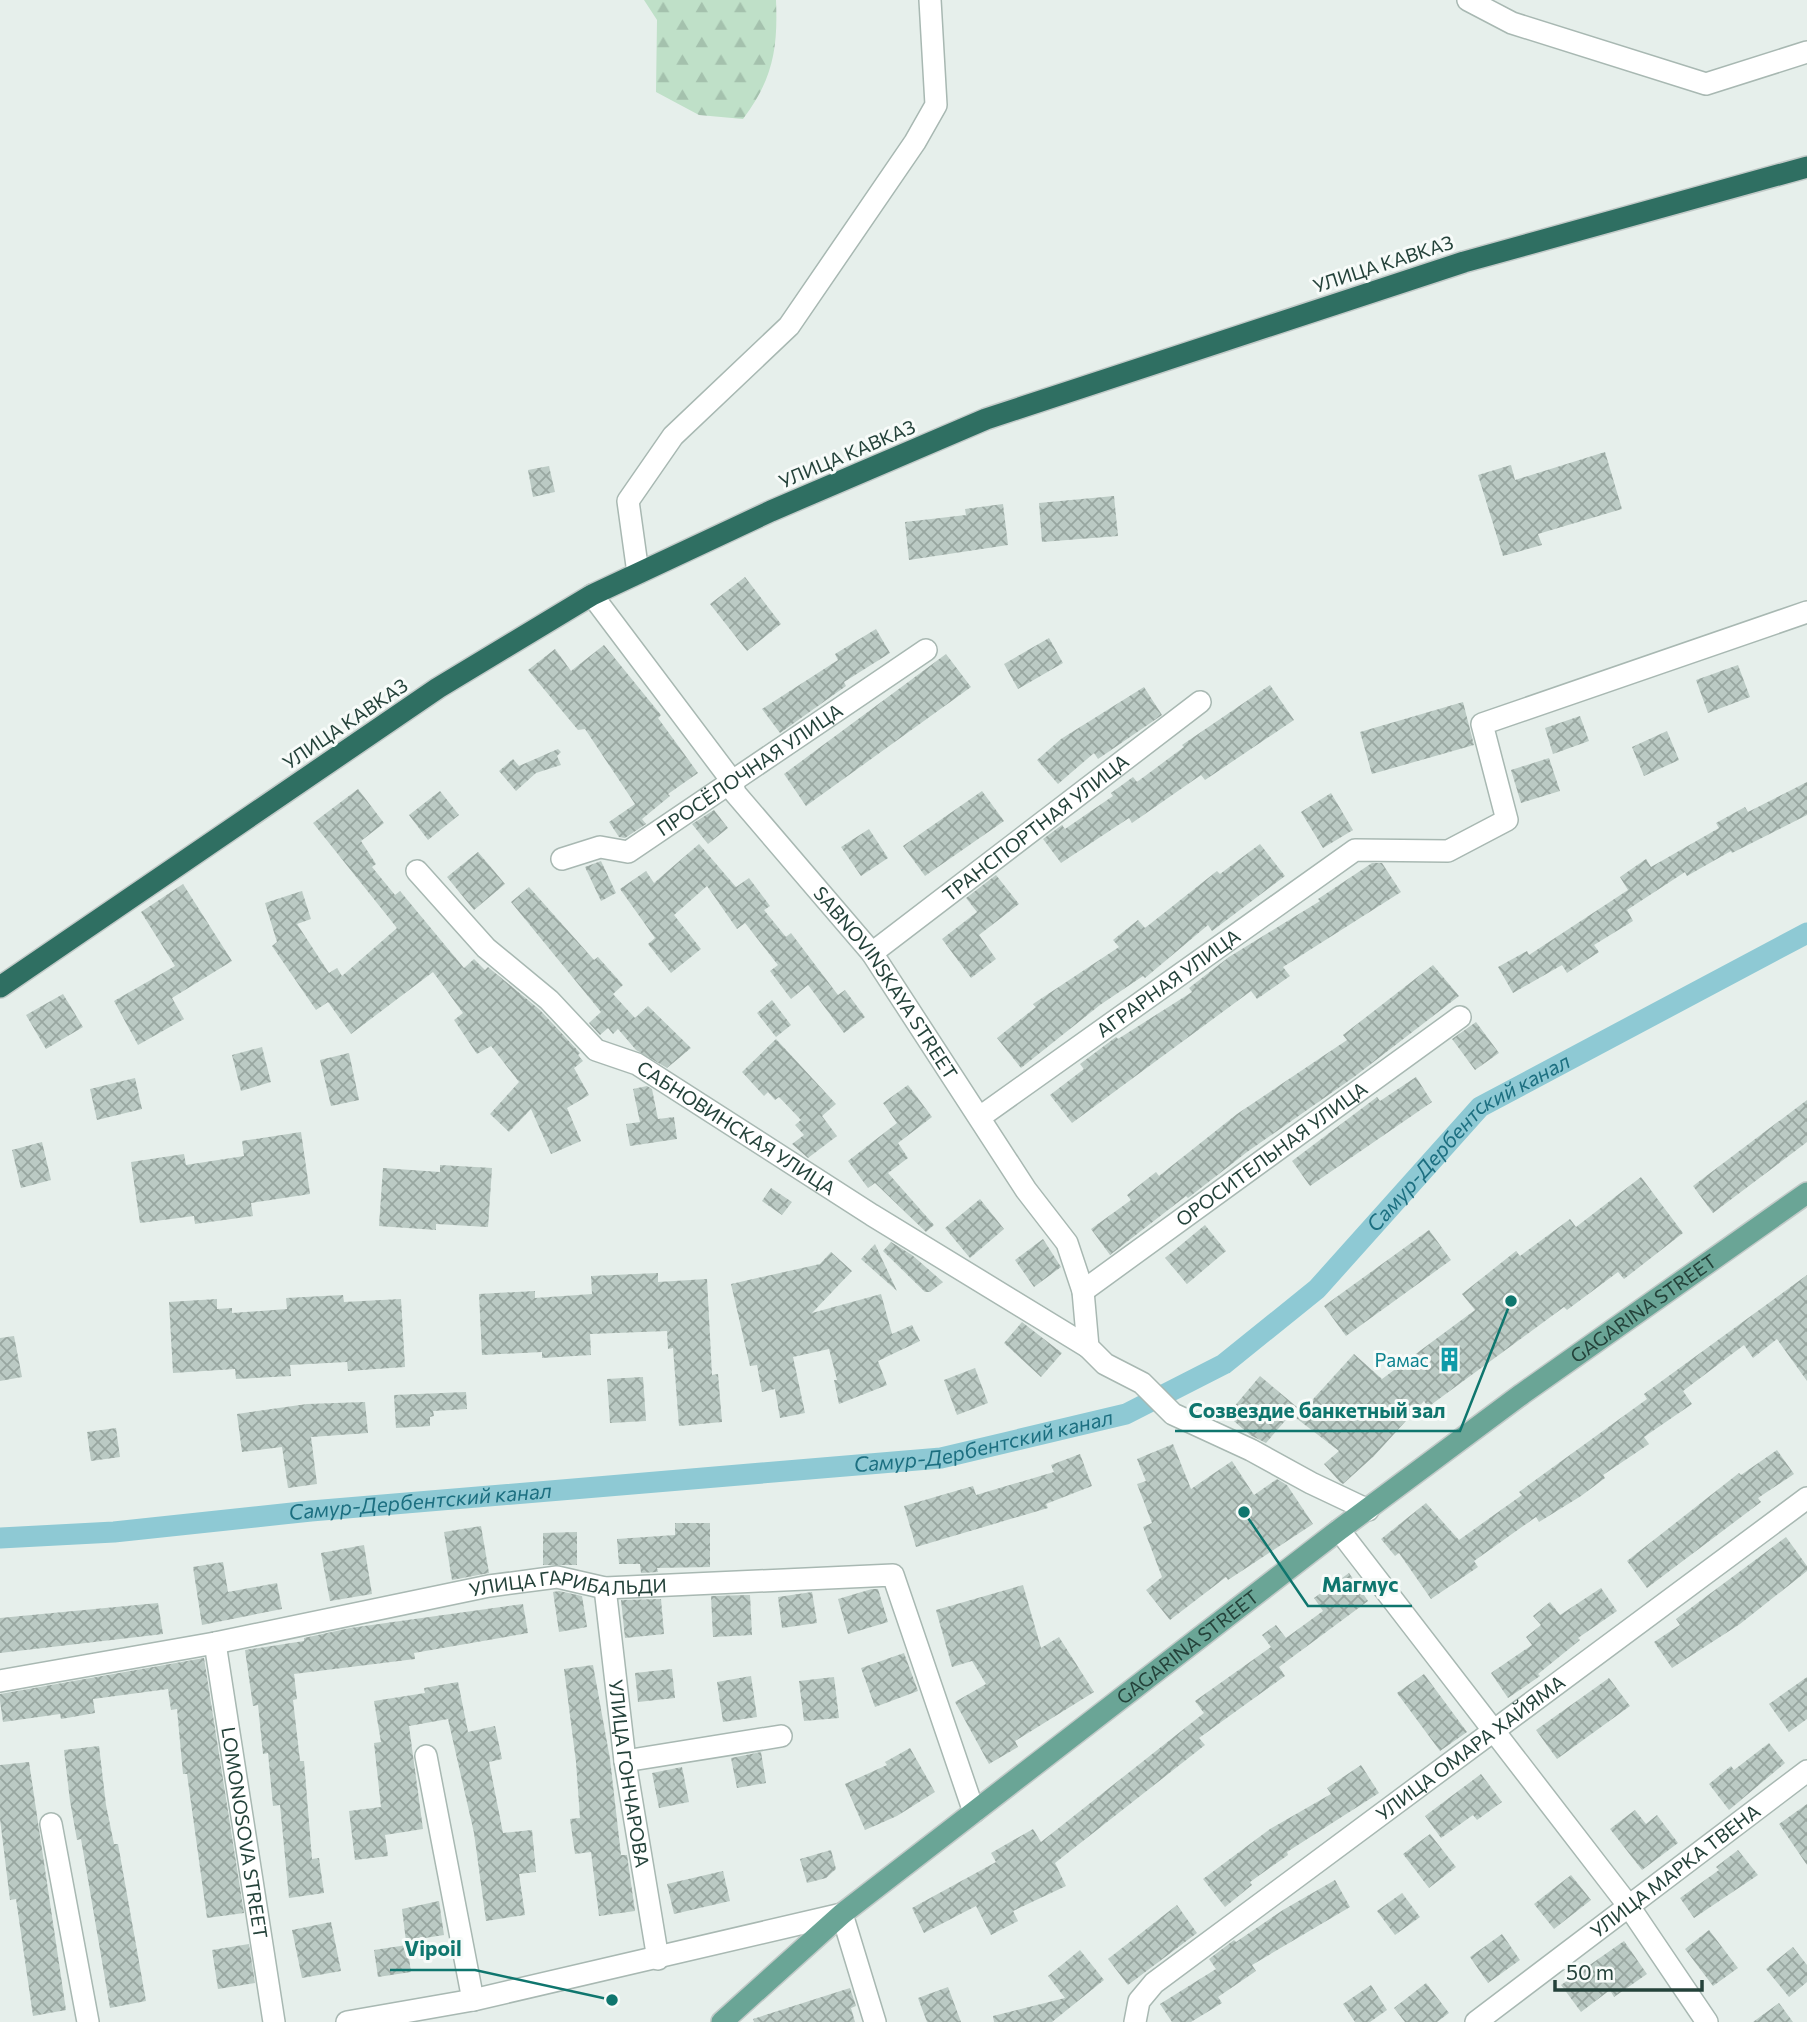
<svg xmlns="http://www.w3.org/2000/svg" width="1807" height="2022" viewBox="0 0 1807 2022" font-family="Commissioner,sans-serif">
	<defs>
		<pattern id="forest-firs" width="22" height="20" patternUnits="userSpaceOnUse" patternTransform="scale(1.75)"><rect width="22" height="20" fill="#bfe0c8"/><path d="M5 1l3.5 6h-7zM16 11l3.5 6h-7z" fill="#a4c1ad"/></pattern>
		<pattern id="building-cross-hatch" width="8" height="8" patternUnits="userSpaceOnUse" patternTransform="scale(1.75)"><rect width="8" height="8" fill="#bbcac4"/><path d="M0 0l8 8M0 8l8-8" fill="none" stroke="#98a6a0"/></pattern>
	</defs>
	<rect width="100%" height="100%" fill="#e6efeb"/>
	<path fill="url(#forest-firs)" d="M644 0H776C778 49 773 79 743 119L699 115 656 92 657 20Z"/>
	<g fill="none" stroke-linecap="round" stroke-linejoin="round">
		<path stroke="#8ec9d4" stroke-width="21" id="s1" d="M0 1538 114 1532 311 1511 941 1458 1126 1414 1224 1364 1317 1289 1480 1107 1807 933"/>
	</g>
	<path fill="url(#building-cross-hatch)" d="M1605 452 1622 509 1538 534 1542 545 1503 556 1478 475 1511 465 1515 480Z
		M549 466 555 492 533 497 528 470Z
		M1114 496 1118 536 1042 542 1039 503Z
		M1003 504 1008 545 909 560 905 522 966 515 965 509Z
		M745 577 781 624 747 651 710 604Z
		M876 629 890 653 844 682 846 686 780 733 762 709 838 660 835 654Z
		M1049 638 1063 663 1018 689 1004 664Z
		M604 645 661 715 658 718 698 773 668 794 670 796 642 819 646 824 625 838 619 837 609 822 635 804 585 729 578 730 528 670 555 649 571 671Z
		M946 654 971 687 806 806 784 774Z
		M1738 665 1750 697 1708 713 1696 680Z
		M1270 685 1294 720 1205 780 1201 775 1132 823 1129 818 1061 863 1043 839 1062 825 1065 829 1113 796 1111 793 1133 777 1137 782 1184 747 1182 745Z
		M1144 687 1162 715 1098 759 1094 753 1058 784 1037 760 1061 739Z
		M1463 702 1474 745 1372 774 1360 732Z
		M1580 716 1589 741 1553 754 1545 728Z
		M1667 731 1679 760 1644 776 1632 747Z
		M558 749 561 752 557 756 561 765 536 773 516 791 499 771 513 759 519 766Z
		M1549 758 1560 791 1521 803 1511 770Z
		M1807 782V815L1732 853 1731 851 1687 876 1685 872 1627 910 1633 921 1594 945 1599 952 1567 973 1562 965 1513 993 1498 967 1527 951 1529 955 1628 890 1620 877 1646 859 1651 867 1719 828 1716 823 1745 807 1748 812Z
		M358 789 384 823 361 841 376 864 372 867 395 895 400 891 464 968 474 959 485 970 488 967 540 1010 580 1053 578 1055 583 1061 574 1068 589 1095 567 1108 581 1141 551 1154 531 1109 509 1132 490 1114 519 1082 491 1046 477 1054 454 1020 463 1013 433 972 351 1034 328 1002 316 1010 272 946 277 942 265 903 302 891 311 919 297 924 329 973 337 968 342 976 397 928 313 823Z
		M440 791 459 815 428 840 409 815Z
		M982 791 1004 821 925 876 903 846Z
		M1331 793 1353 830 1323 848 1301 812Z
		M714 810 728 828 708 844 692 824Z
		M869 829 888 858 861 876 841 847Z
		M699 844 736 887 749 878 770 906 764 910 786 937 791 933 838 995 845 990 865 1017 844 1033 808 985 791 999 770 971 778 965 745 923 737 929 707 886 674 915 701 949 671 973 648 944 655 938 620 889 646 871 654 883Z
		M1260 844 1285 876 1212 931 1208 925 1145 978 1143 976 1100 1005 1021 1068 997 1038 1036 1007 1033 1004 1119 947 1113 940 1138 920 1145 928 1217 871 1220 874Z
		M478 852 505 884 474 910 447 877Z
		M601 861 616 893 601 901 585 867Z
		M1372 863H1382L1401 892 1283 967 1290 976 1257 999 1251 991 1072 1123 1050 1095 1084 1069 1080 1064 1116 1037 1118 1039 1192 992 1189 988 1229 957 1320 901 1318 899Z
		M996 875 1019 904 979 935 996 959 971 978 942 939 977 912 966 898Z
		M183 884 232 961 172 998 184 1019 138 1045 114 1001 175 966 141 912Z
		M529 887 594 960 598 957 623 985 613 994 635 1018 648 1006 691 1048 667 1068 636 1050 618 1029 613 1034 608 1028 600 1035 589 1023 601 1012 511 902Z
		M1433 965 1459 996 1354 1077 1247 1152 1188 1198 1186 1196 1110 1255 1091 1229 1131 1200 1127 1195 1156 1172 1159 1176 1237 1114 1347 1040 1343 1035Z
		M63 994 83 1027 46 1049 26 1015Z
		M772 1000 791 1025 776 1037 757 1013Z
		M1476 1022 1499 1053 1475 1070 1452 1039Z
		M776 1039 836 1104 822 1116 837 1136 808 1158 792 1144 804 1135 795 1125 801 1120 779 1097 775 1100 768 1092 764 1096 742 1072Z
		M262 1047 271 1082 241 1091 232 1055Z
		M349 1053 359 1100 331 1106 320 1060Z
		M1416 1077 1432 1102 1310 1186 1292 1161 1377 1097 1380 1101Z
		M135 1078 142 1109 97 1120 90 1089Z
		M908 1085 932 1117 898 1143 908 1158 888 1173 934 1225 926 1232 875 1183 868 1188 848 1161 897 1123 883 1103Z
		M647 1086 652 1089 658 1119 674 1117 677 1139 630 1146 626 1124 640 1122 633 1089Z
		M1807 1100V1142L1713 1213 1693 1186Z
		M301 1132 310 1194 251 1203 253 1216 195 1224 194 1216 140 1223 131 1162 184 1154 186 1165 244 1156 242 1141Z
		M42 1142 51 1180 21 1188 12 1150Z
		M440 1165 492 1168 488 1227 436 1224V1230L379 1226 383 1168 440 1172Z
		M1641 1177 1683 1233 1624 1279 1618 1272 1567 1310 1564 1307 1428 1407 1424 1401 1374 1456 1343 1484 1340 1482 1324 1464 1339 1451 1296 1418 1354 1354 1382 1379 1475 1310 1462 1294 1516 1251 1520 1256 1570 1219 1576 1227Z
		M771 1188 792 1202 782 1215 762 1201Z
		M980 1199 1004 1229 970 1258 945 1228Z
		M1205 1225 1226 1251 1187 1284 1165 1258Z
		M1429 1230 1451 1260 1346 1336 1324 1306Z
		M1043 1239 1061 1267 1034 1287 1015 1260Z
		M891 1242 912 1255 943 1282 930 1292H925L883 1251Z
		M875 1244 897 1291 861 1259Z
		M831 1252 852 1271 812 1313 881 1294 892 1334 912 1325 920 1341 878 1361 887 1385 839 1404 834 1380H837L829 1349 793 1357 805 1413 780 1418 775 1389 762 1392 757 1365 750 1366 731 1284 820 1264Z
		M658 1273V1282L707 1279 712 1375 718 1374 722 1422 679 1426 673 1348 668 1349 667 1331 590 1334 591 1355 542 1358V1352L482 1355 479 1294 535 1291V1298L592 1294 591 1276Z
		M1807 1275V1381L1777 1339 1753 1358 1744 1345 1683 1391 1692 1404 1644 1437 1649 1444 1603 1475 1605 1478 1581 1496 1539 1522 1536 1517 1474 1561 1478 1567 1431 1599 1399 1553 1395 1556 1381 1539 1426 1503 1459 1540 1522 1495 1519 1492 1647 1399 1644 1394Z
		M343 1295 344 1302 401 1299 405 1367 348 1371 347 1362 290 1365 291 1376 236 1379 235 1369 173 1373 169 1302 217 1299V1309L232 1308V1313L287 1309 286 1298Z
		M1022 1322 1062 1353 1041 1377 1004 1343Z
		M14 1336 22 1377 0 1381V1338Z
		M975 1368 988 1403 957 1415 944 1380Z
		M1260 1376 1297 1407 1266 1443 1250 1435 1227 1415Z
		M643 1377 646 1421 610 1423 607 1379Z
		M466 1392 467 1409 433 1411 434 1416 430 1417V1426L396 1428 394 1395Z
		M365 1402 368 1433 311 1437 317 1484 288 1488 282 1447 242 1452 237 1414 307 1404Z
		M116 1428 120 1457 91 1461 87 1432Z
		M1173 1444 1191 1489 1232 1461 1254 1495 1277 1479 1287 1485 1313 1524 1228 1580 1226 1577 1170 1620 1146 1590 1162 1577 1143 1527 1152 1523 1137 1484 1146 1481 1137 1459Z
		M1777 1450 1794 1474 1758 1498 1761 1502 1647 1588 1627 1561 1739 1473 1741 1475Z
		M1080 1454 1092 1486 1046 1504 1048 1508 916 1547 904 1506 973 1486 976 1495 1054 1472 1051 1465Z
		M675 1523H710V1567L657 1568 658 1572 641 1573 640 1564H619L617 1539 675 1535Z
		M481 1526 489 1573 452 1580 444 1532Z
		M577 1532V1565H543V1533Z
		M1786 1537 1807 1566V1571L1740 1624 1672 1668 1654 1642 1680 1625 1676 1619Z
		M364 1545 372 1594 330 1601 321 1553Z
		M223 1562 228 1592 277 1583 282 1609 202 1625 193 1567Z
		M1349 1573 1368 1601 1279 1667 1285 1676 1199 1738 1205 1745 1055 1863 1066 1886 1013 1911 1018 1921 991 1935 976 1906 924 1933 912 1908 996 1862 991 1853 1033 1829 1041 1842 1204 1713 1195 1701 1271 1647 1262 1635 1276 1625 1286 1638 1323 1611 1314 1598Z
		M1023 1585 1041 1648 1059 1637 1094 1692 1015 1741 1018 1747 989 1764 955 1702 986 1684 972 1661 952 1667 936 1610Z
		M1601 1588 1617 1611 1578 1638 1580 1640 1538 1674 1540 1676 1508 1698 1491 1673 1532 1645 1526 1637 1541 1625 1533 1616 1550 1602 1560 1615Z
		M872 1589H878L888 1622 848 1634 838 1599Z
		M559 1591 582 1596 587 1627 559 1632 553 1592Z
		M812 1592 817 1623 782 1628 778 1597Z
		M750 1595 752 1635 713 1637 711 1596Z
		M661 1599 664 1634 625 1638 621 1600Z
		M158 1603 163 1634 0 1653V1618Z
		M523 1604 528 1633 414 1653 415 1659 294 1674 297 1699 293 1700 300 1761H304L312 1859 319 1858 324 1893 289 1898 280 1805 273 1806 268 1753 263 1754 258 1705 253 1706 245 1650 304 1641V1638L350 1628Z
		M904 1653 918 1691 875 1707 861 1668Z
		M204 1658 244 1913 207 1918 187 1774H183L177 1709 171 1710 168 1689 93 1699 95 1713 61 1719 60 1714 3 1722 0 1701V1694Z
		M593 1665 610 1759 621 1855H627L635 1911 599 1916 591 1852 575 1854 570 1819 580 1818 576 1762 564 1669Z
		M672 1669 675 1698 638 1702 635 1673Z
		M1424 1674 1467 1732 1440 1751 1397 1693Z
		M751 1676 757 1717 723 1722 717 1682Z
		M834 1677 839 1718 804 1721 799 1681Z
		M1807 1677V1719L1789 1732 1769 1704Z
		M1609 1678 1630 1706 1557 1759 1536 1730Z
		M458 1682 468 1732 495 1726 502 1759 489 1762 503 1833 532 1830 536 1872 519 1874 525 1915 486 1921 474 1833 448 1719 409 1726 423 1829 385 1835 388 1856 355 1860 349 1811 381 1807 374 1743 381 1742 374 1701 425 1693 424 1688Z
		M1769 1743 1785 1763 1729 1810 1709 1784 1731 1766 1734 1770Z
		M99 1746 106 1805 114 1844H118L146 2001 110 2008 81 1839 77 1840 70 1801 64 1750Z
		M910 1748 935 1792 897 1816 865 1830 845 1784 887 1765 885 1762Z
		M761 1752 766 1783 737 1788 731 1758Z
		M29 1762 66 2010 33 2016 16 1899 10 1900 0 1819V1765Z
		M1361 1765 1379 1793 1287 1852 1288 1855 1250 1882 1252 1885 1225 1907 1203 1879 1270 1829 1331 1794 1327 1788Z
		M682 1767 689 1802 659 1808 652 1773Z
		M1481 1774 1502 1802 1477 1820 1473 1815 1441 1838 1425 1816Z
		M1807 1804V1865L1779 1824Z
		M1635 1810 1646 1824 1657 1815 1678 1843 1642 1870 1610 1829Z
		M1430 1834 1456 1867 1429 1888 1403 1854Z
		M831 1850 836 1869 826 1878 807 1883 800 1859Z
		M1738 1850 1758 1875 1694 1918 1680 1898 1719 1870 1716 1867Z
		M723 1871 730 1901 674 1914 667 1884Z
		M1571 1875 1591 1900 1554 1929 1534 1904Z
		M1335 1880 1350 1907 1252 1965 1256 1971 1218 1997 1222 2003 1191 2022H1172L1160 2004 1216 1969 1209 1959 1234 1940 1236 1942 1283 1910Z
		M1402 1893 1420 1917 1395 1935 1377 1911Z
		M439 1901 444 1935 406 1941 402 1909Z
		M1177 1905 1197 1933 1128 1985 1108 1959Z
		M331 1922 341 1971 302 1978 292 1930Z
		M1709 1930 1738 1968 1713 1986 1685 1949Z
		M1502 1934 1520 1960 1488 1983 1470 1957Z
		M1624 1941 1647 1974 1614 1997 1610 1990 1581 2012 1561 1985Z
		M249 1944 255 1983 218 1989 212 1950Z
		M407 1945 411 1972 378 1977 374 1950Z
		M1793 1947 1807 1965V1982L1789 1997 1766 1969Z
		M1080 1950 1104 1980 1052 2022H994L993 2016 1065 1998 1048 1976Z
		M1426 1983 1449 2013 1437 2022H1405L1394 2008Z
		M1371 1985 1387 2010 1370 2022H1355L1343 2004Z
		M948 1987 961 2022H927L918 1998Z
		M850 1988 856 2006 851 2008 855 2022H754L753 2019Z
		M1779 2003 1793 2022H1753Z"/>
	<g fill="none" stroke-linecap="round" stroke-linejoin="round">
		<defs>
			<g id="minor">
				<path d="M1468 0 1512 23 1706 84 1807 52"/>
				<path d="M638 573 628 501 673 436 789 326 915 142 936 105 930 0"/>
				<path id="s2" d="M592 595 732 781 735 793 872 953 1026 1190 1067 1243 1083 1291 1088 1347 1105 1364 1142 1383 1173 1414 1251 1450 1311 1483 1368 1510"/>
				<path id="s3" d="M562 859 600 847 628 852 926 650"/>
				<path id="s4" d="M417 871 486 948 549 1000 596 1050 637 1064 872 1215 1088 1347"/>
				<path id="s5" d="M872 953 1200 702"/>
				<path id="s6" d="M980 1117 1355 850 1448 851 1507 820 1482 724 1807 612"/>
				<path id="s7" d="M1083 1291 1460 1017"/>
				<path d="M1339 1530 1628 1905 1707 2022"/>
				<path id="s8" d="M605 1588 625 1761 658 1959"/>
				<path id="s9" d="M215 1643 274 2022"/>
				<path id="s10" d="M0 1681 215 1643 489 1586 557 1577 605 1588 893 1575 974 1812"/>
				<path d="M426 1756 473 2000"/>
				<path d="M625 1761 781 1736"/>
				<path d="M51 1824 88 2022"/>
				<path d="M347 2022 473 2000 842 1914 875 2022"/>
				<path id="s11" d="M1135 2022 1139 2001 1154 1983 1807 1498"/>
				<path id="s12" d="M1476 2022 1807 1771"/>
			</g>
			<g id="major">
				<path id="s13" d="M722 2022 842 1914 1339 1530 1522 1394 1807 1193"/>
			</g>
			<path id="highway" d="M0 987 438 688 592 595 771 511 986 419 1464 262 1807 167"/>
		</defs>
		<use href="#minor" stroke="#a8b8b2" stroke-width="24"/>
		<use href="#major" stroke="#c2cac8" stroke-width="24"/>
		<use href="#highway" stroke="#c2cac8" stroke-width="24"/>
		<use href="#minor" stroke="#fff" stroke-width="21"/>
		<use href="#major" stroke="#6aa596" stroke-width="21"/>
		<use href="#highway" stroke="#2f6f62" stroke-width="21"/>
	</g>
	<defs>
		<symbol id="building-bare" viewBox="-9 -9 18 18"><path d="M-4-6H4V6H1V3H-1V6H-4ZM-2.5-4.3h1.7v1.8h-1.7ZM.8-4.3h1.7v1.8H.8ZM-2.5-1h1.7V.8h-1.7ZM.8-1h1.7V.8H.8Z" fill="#0f9aa8" stroke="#f7fbf9" stroke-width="2.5" paint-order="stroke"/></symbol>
	</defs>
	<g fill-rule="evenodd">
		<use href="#building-bare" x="1432" y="1342" width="35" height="35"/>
	</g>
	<g text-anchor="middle" stroke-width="6" stroke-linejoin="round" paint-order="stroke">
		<g font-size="19" fill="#24423a" stroke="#f7fbf9">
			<text transform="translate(1383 264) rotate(-18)" y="7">УЛИЦА КАВКАЗ</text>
			<text transform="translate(847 454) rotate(-23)" y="7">УЛИЦА КАВКАЗ</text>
			<text transform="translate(345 724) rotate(-34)" y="7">УЛИЦА КАВКАЗ</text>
			<text dy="7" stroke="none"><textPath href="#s3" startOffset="215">ПРОСЁЛОЧНАЯ УЛИЦА</textPath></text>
			<text dy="7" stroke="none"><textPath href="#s5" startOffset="206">ТРАНСПОРТНАЯ УЛИЦА</textPath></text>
			<text dy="7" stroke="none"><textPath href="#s6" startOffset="231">АГРАРНАЯ УЛИЦА</textPath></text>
			<text dy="7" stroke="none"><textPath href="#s2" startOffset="488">SABNOVINSKAYA STREET</textPath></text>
			<text dy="7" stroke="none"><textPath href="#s4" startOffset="415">САБНОВИНСКАЯ УЛИЦА</textPath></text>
			<text dy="7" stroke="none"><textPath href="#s7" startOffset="233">ОРОСИТЕЛЬНАЯ УЛИЦА</textPath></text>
			<text dy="7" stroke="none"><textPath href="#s13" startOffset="1166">GAGARINA STREET</textPath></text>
			<text dy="7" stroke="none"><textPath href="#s10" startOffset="578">УЛИЦА ГАРИБАЛЬДИ</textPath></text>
			<text dy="7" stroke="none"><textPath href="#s13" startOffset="598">GAGARINA STREET</textPath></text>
			<text dy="7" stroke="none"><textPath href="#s11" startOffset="439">УЛИЦА ОМАРА ХАЙЯМА</textPath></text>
			<text dy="7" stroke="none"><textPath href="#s8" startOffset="187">УЛИЦА ГОНЧАРОВА</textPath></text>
			<text dy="7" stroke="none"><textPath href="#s9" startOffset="192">LOMONOSOVA STREET</textPath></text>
			<text dy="7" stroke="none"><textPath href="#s12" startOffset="250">УЛИЦА МАРКА ТВЕНА</textPath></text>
		</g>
		<g font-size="19" fill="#0d838f" stroke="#f7fbf9" text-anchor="end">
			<text x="1429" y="1367">Рамас</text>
		</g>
		<g font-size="21" font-style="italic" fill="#1c6f80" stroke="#f7fbf9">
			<text dy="7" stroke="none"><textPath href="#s1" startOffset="1577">Самур-Дербентский канал</textPath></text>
			<text dy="7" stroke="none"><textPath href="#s1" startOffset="989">Самур-Дербентский канал</textPath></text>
			<text dy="7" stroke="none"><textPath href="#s1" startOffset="422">Самур-Дербентский канал</textPath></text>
		</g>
	</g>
	<path fill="none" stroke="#0f766e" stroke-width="2.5" d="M1511 1301L1460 1431H1175M1244 1512L1308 1606H1412M612 2000L475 1970H390"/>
	<g fill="#0f766e" stroke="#f7fbf9" stroke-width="2.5">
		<circle cx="1511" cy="1301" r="7"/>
		<circle cx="1244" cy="1512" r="7"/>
		<circle cx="612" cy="2000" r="7"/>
	</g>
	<g font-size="21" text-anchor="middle" font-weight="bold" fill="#0f766e" stroke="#f7fbf9" stroke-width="6" stroke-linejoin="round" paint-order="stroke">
		<text x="1317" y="1418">Созвездие банкетный зал</text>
		<text x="1360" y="1592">Магмус</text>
		<text x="433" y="1956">Vipoil</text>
	</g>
	<path d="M1555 1980v10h147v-10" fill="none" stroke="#24423a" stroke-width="3.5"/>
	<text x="1566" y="1980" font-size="21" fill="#24423a" stroke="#f7fbf9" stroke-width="5" paint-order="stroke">50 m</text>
</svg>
